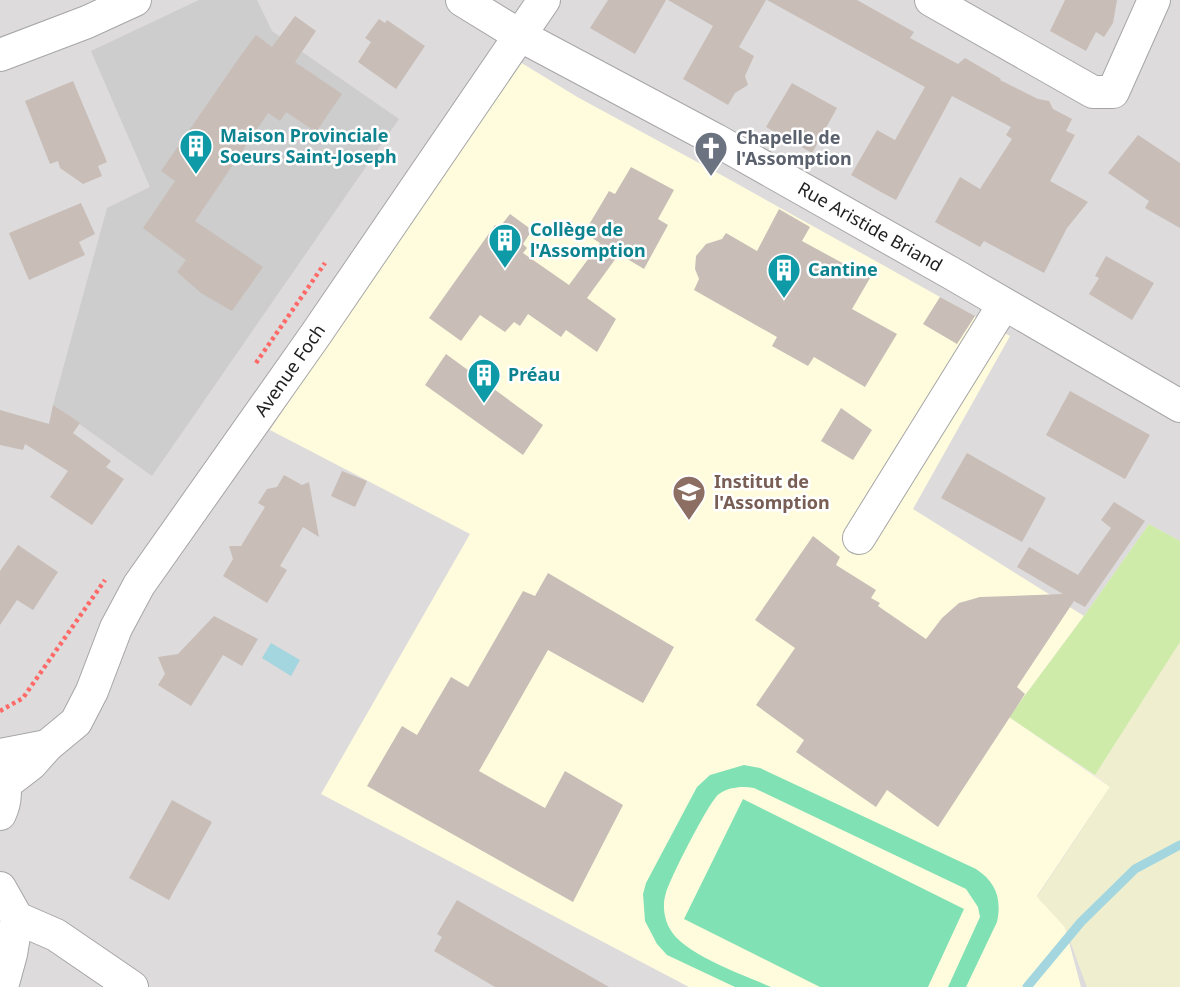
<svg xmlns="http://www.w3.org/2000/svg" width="1180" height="987" viewBox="0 0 1180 987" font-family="'Noto Sans',sans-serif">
	<rect width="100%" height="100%" fill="#f0ebe4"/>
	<path fill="#dddbdc" d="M0 0H1180V541L1149 524 1084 616 1009 717 1110 787 1065 927 1087 987H0Z"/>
	<path fill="#fffcde" d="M515 59 579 98 725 177 1010 336 913 509 1084 616 1009 717 1110 787 1037 896 1065 927 1081 987H689L321 794 470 534 270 430Z"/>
	<path fill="#cdcdcd" d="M199 0H257L272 31 399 119 152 476 53 405 107 208 150 187 91 51Z"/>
	<path fill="#efefcf" d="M1180 642V987H1087L1065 927 1037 897 1110 787 1095 775Z"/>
	<path fill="#cfeba9" d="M1149 524 1180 541V642L1095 775 1009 717 1084 616Z"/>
	<path fill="#80e1b4" d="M744 765 760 768 976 869C996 882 1002 899 997 922L966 987H948L980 917 978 907 966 889 754 788C742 786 729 787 719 794 709 801 670 879 666 893 662 904 664 919 670 929 683 954 744 975 771 987H735L667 955 657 944 645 921 643 894 646 883 697 787 710 775Z
		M743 799 964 909 928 987H820L684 919Z"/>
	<path fill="#a3d6df" d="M271 643 300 660 291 676 262 658Z"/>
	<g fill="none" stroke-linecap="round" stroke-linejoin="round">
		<path stroke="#a3d6df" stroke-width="9" d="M1027 987 1081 922 1135 869 1180 845"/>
	</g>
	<path fill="#c8bdb7" d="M608 0H666L635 54 590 28Z
		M668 0H766L739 47 754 56 745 76 748 85 735 93 728 105 683 79 713 26Z
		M767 0H857L914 32 910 38 958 64 965 58 1001 79 1000 80 1038 99 1049 101 1053 109 1072 119 1066 131 1075 135 1050 181 1088 202 1067 228 1044 273 984 241 980 247 935 222 960 177 980 189 1012 139 1006 135 1011 127 952 96 896 200 881 192 851 175 877 130 895 140 925 87Z
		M1065 0H1117L1113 23 1104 37 1096 32 1086 51 1050 31Z
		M295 16 316 31 295 62 342 94 316 132 286 112 280 121 268 113 195 221 263 267 232 311 201 293 177 272 186 260 143 228 175 181 161 171 241 55 256 35 272 47Z
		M379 19 385 23 387 20 425 46 396 89 358 62 371 42 365 38Z
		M73 81 107 162 98 166 102 176 83 184 60 168 58 161 50 164 25 101Z
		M792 83 837 108 812 153 766 127Z
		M1138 135 1180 163V228L1145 208 1149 201 1108 173Z
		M631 167 674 190 658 219 668 225 644 269 619 254 587 298 616 319 597 352 566 330 561 337 528 314 520 326 514 322 505 332 480 315 461 341 429 318 495 225 499 228 510 214 532 230 523 244 527 248 523 253 569 285 600 243 584 233 609 191 615 194Z
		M81 203 95 234 79 242 85 255 29 280 9 233Z
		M779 209 810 227 802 241 870 278 852 309 897 334 865 387 814 357 808 366 772 346 777 337 694 290 699 279 695 269 696 256 706 244 722 239 726 233 757 251Z
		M1106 256 1154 283 1132 320 1089 294 1099 278 1095 276Z
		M940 297 975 316 957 344 923 324Z
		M446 354 543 425 523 455 425 385Z
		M1070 391 1150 435 1125 479 1046 435Z
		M53 405 80 423 73 433 111 461 106 467 124 479 92 525 50 497 68 471 25 444 23 450 0 445V410L49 424Z
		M841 408 872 430 853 460 821 441Z
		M967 453 1046 498 1022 542 941 498Z
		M342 471 367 481 355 507 331 496Z
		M284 475 302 485 309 482 319 537 303 527 280 566 287 570 267 603 223 576 233 559 229 546H241L265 507 258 503 267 489 277 487Z
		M1114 502 1145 521 1085 607 1074 601 1017 687 1025 694 938 827 887 790 876 807 796 752 804 740 756 705 795 648 755 620 813 536 840 557 836 565 876 590 871 598 880 603 878 606 926 639 942 618 959 603 980 597 1063 594 1017 567 1029 547 1078 575 1111 528 1101 520Z
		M18 545 58 572 33 610 17 600 0 625V571Z
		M548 573 674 647 643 703 548 650 479 771 545 808 565 771 623 805 573 902 367 786 402 726 417 735 451 677 468 687 523 591 535 596Z
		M214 616 258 639 242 666 223 655 191 706 158 685 165 674 158 657 178 654Z
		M172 800 212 822 169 900 129 878Z
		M457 900 539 947 609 987H495L434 951 442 937 437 934Z"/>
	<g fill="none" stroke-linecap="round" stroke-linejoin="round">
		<defs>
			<g id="minor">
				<path id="s1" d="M462 0 519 35 716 140 951 273 1180 406"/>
				<path d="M931 0 1093 92H1113L1154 0"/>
				<path d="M0 55 87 22 135 0"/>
				<path d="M859 538 1004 304"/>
				<path d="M0 755 47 746"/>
				<path d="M0 775C7 787 6 801 0 814"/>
				<path id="s2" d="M5 784 31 764 47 746 76 722 92 691 116 628 139 585 316 334 544 0"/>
				<path d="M0 888 17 918 11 954 2 987"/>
				<path d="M17 918 56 935 132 987"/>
			</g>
		</defs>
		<use href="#minor" stroke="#a6a6a6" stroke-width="34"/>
		<path stroke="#fe6a67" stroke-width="4.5" stroke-dasharray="3.5 3.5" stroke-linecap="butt" d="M256 363 325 263
			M0 711 23 698 105 580"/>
		<use href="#minor" stroke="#fff" stroke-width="32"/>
	</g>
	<defs>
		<symbol id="building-pin" viewBox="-11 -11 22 30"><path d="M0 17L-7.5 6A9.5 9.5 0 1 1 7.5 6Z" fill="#0f9aa8" stroke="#fff"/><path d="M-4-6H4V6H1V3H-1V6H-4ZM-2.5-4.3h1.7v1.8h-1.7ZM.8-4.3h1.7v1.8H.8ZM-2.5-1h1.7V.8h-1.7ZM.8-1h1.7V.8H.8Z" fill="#fff"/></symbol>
		<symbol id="church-pin" viewBox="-11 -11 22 30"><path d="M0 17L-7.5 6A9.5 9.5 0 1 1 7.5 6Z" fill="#6b7280" stroke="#fff"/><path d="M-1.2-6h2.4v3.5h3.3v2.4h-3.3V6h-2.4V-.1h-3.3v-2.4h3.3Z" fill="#fff"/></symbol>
		<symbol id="school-pin" viewBox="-11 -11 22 30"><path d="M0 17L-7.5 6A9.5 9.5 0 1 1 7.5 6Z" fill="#8d6e63" stroke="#fff"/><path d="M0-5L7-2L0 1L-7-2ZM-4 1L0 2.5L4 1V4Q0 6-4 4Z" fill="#fff"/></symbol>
	</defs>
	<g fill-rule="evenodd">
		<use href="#building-pin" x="177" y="127" width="38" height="52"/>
		<use href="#church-pin" x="692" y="129" width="38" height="52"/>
		<use href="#building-pin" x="486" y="221" width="38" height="52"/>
		<use href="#building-pin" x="765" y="251" width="38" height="52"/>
		<use href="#building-pin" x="465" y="356" width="38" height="52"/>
		<use href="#school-pin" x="670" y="473" width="38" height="52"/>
	</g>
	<g text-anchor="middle" stroke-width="5" stroke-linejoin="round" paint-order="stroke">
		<g font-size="18" font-weight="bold" fill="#0d838f" stroke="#fff" text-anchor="start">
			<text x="220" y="142">Maison Provinciale<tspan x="220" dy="21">Soeurs Saint-Joseph</tspan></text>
			<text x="530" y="236">Collège de<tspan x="530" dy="21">l'Assomption</tspan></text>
			<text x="808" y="276">Cantine</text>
			<text x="508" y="381">Préau</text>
		</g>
		<g font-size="18" font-weight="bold" fill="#5b616d" stroke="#fff" text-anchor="start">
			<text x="736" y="144">Chapelle de<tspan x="736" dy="21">l'Assomption</tspan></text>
		</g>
		<g font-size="18" fill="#1f1f1f" stroke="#fff">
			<text dy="6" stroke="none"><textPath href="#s1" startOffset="467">Rue Aristide Briand</textPath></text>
			<text dy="6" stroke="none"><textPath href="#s2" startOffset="508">Avenue Foch</textPath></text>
		</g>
		<g font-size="18" font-weight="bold" fill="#785e54" stroke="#fff" text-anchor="start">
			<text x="714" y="488">Institut de<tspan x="714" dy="21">l'Assomption</tspan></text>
		</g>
	</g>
</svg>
